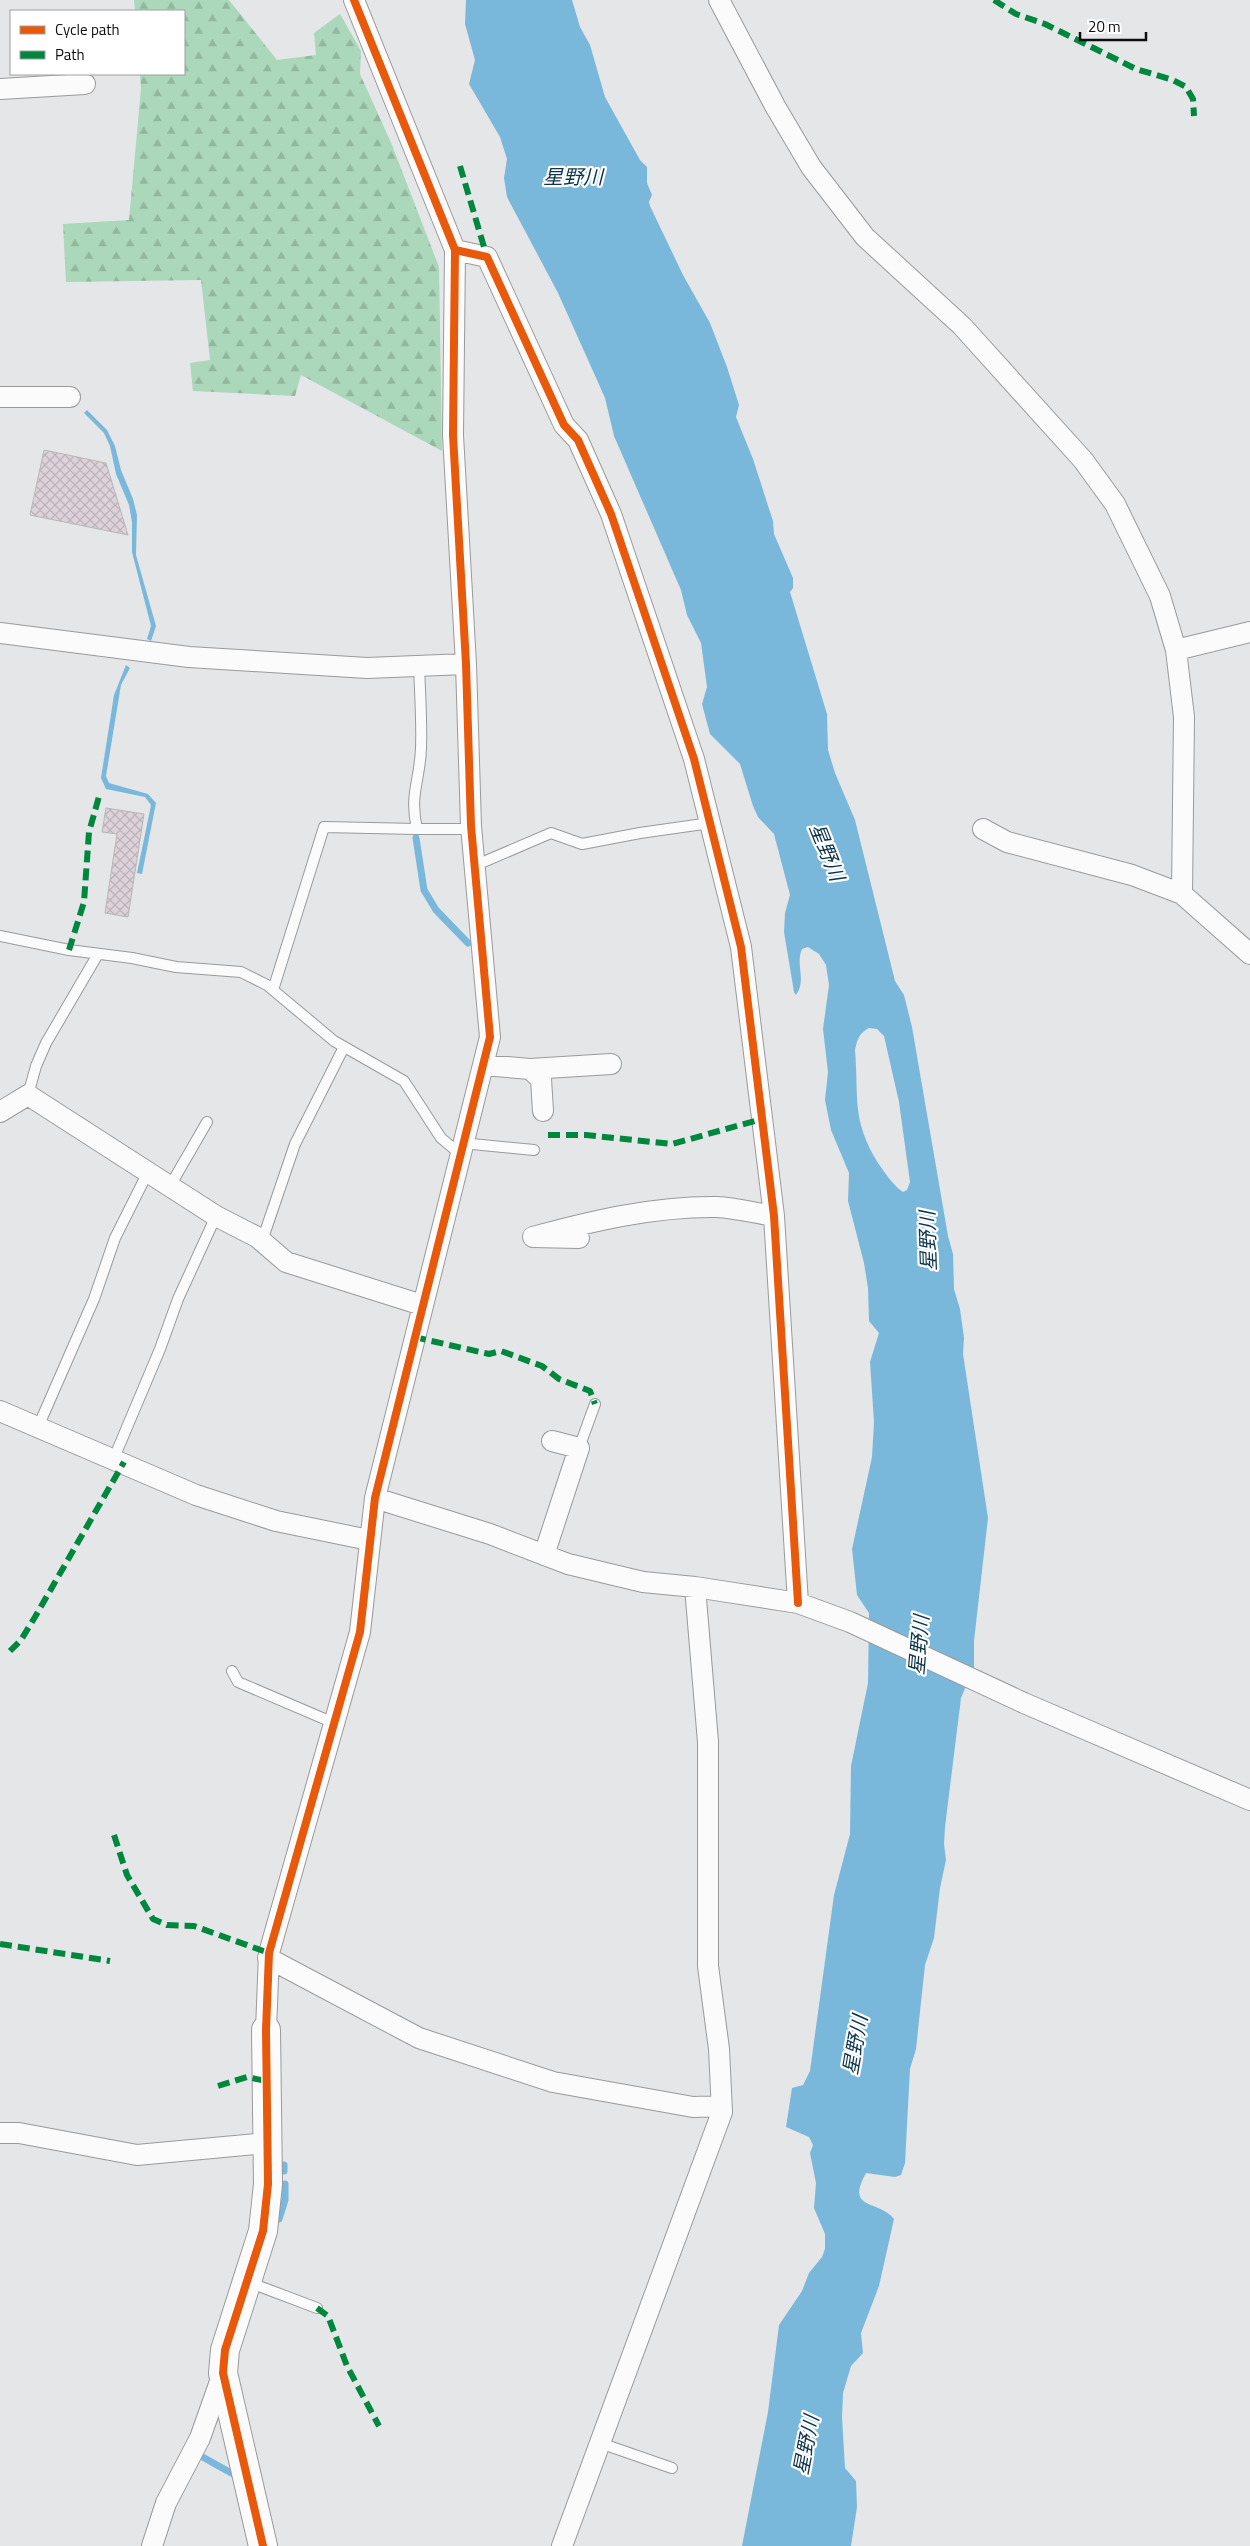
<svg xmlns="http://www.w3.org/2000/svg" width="1250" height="2546" viewBox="0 0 1250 2546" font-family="'Titillium Web','Noto Sans JP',sans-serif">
	<defs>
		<pattern id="forest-firs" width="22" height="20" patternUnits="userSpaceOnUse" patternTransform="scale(1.25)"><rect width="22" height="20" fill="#abd7ba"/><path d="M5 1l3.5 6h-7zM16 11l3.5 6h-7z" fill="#92b79f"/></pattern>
		<pattern id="building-cross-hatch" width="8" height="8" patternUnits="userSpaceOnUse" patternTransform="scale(1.25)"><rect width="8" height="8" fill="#ddd2d9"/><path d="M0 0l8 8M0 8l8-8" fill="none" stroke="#bcb3b9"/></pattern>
	</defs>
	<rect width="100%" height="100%" fill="#e4e6e8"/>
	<path fill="url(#forest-firs)" d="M134 0H229L277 60 316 55 314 33 340 14 361 51 360 74 392 145 439 267 442 451 301 375 295 396 193 391 190 363 210 360 201 280 66 282 63 224 129 220 141 89 140 74H184V11H135Z"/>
	<path fill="#7ab8db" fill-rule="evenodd" d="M466 0H572L580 27 590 45 605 97 640 160 647 167V183L652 195 649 202 650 206 683 275 710 323 727 367 739 405 736 417 753 459 773 521 774 534 793 578V588L790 592 827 714 828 750 835 773 855 820 895 981 904 995 912 1027 948 1236 953 1254 954 1289 960 1309 964 1338 963 1354 988 1518 974 1641V1667L961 1698 945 1827 944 1844 946 1860 940 1888 934 1938 925 1965 916 2049 910 2069 905 2163 901 2175 895 2177 866 2173C845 2211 878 2199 894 2219L879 2286 861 2333 863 2353 851 2366 843 2393 842 2417 845 2468 856 2481 857 2507 851 2546H742L768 2412 779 2325 802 2291 809 2273 822 2257 825 2249V2234L814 2208 816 2183 810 2153 813 2145 809 2137 786 2127 792 2088 803 2085 810 2071 834 1895 850 1834 851 1766 868 1683 869 1613 857 1595 852 1549 872 1457 874 1422 870 1362 879 1333 869 1321 868 1288 864 1263 848 1201 849 1173 831 1130 825 1100 828 1072 823 1029 829 985 826 965 819 954 808 947 802 949C795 965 807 980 796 995L794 992 784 932 785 913 790 895 774 834 758 817 753 806 740 764 710 734 702 704 707 687 701 643 687 615 681 590 614 436 605 398 597 380 558 293 507 197 504 178 507 159 500 137 469 84 475 60 465 24ZM869 1028 877 1029 884 1036 899 1102 910 1182 907 1190 903 1192C893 1185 885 1173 878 1163 851 1119 859 1098 855 1050 857 1040 859 1033 869 1028Z
		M87 410 107 430 115 446 121 470 133 499 137 515 136 555 156 626 151 641 147 639 151 626 132 552V522L129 505 116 474 110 446 104 433 84 413Z
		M126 665 130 668 121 685 106 776 109 783 148 794 156 803 142 874 137 873 151 805 145 797 106 789 101 778 114 695Z"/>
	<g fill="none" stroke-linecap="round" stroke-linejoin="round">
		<path stroke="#7ab8db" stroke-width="7" d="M416 838 424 890 436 910 468 943
			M284 2165V2171
			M279 2219 285 2200V2184
			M201 2450 199 2455 233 2474"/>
	</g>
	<path fill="url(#building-cross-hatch)" stroke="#b7b7b8" d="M44 450 106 463 128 535 30 515Z
		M106 808 144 814 128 917 105 913 117 834 102 832Z"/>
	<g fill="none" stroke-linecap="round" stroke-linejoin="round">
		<defs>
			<path id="lane" d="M419 666C420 693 422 721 421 748 420 781 409 794 417 829H471
				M474 866 551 833 582 844 640 833 710 823
				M0 936 69 950 132 958 176 967 241 972 267 985 334 1041 404 1081 441 1138 459 1153
				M273 990 324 827 417 829
				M28 1095 36 1066 46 1043 98 954
				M462 1143 534 1150
				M170 1186 207 1122
				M262 1241 295 1144 344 1047
				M38 1427 94 1299 115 1238 148 1172
				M579 1448 595 1404
				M114 1458 160 1349 178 1299 216 1216
				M232 1671 238 1682 334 1723
				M248 2282 317 2308
				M600 2443 672 2468"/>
			<path id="street" d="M719 0 775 106 811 167 865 237 962 326 1083 460 1115 504 1160 596 1176 650 1184 717 1182 894 1250 954
				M0 89 85 84
				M455 250 487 257 564 425 578 440 611 514 694 759 741 947 774 1216 798 1603
				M0 397H70
				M0 633 189 657 367 668 466 664
				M1176 650 1250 632
				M983 829 1007 842 1132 875 1182 894
				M483 1065 530 1069 541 1079 543 1111
				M530 1069 611 1064
				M0 1112 28 1095 216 1216 257 1237 286 1262 422 1305
				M579 1238 533 1237C592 1221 655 1206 717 1207 736 1208 755 1213 774 1216
				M0 1411 196 1495 276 1521 369 1540
				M375 1498 490 1534 568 1564 643 1582 695 1587 798 1603 850 1622 1024 1703 1250 1800
				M544 1555 579 1448 552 1441
				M268 1958 419 2038 553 2082 693 2107 721 2106
				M266 2030 269 1953 360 1632 375 1498 490 1037 471 826 466 664 453 435 455 250 354 0
				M0 2133H19L137 2155 267 2143
				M152 2546 166 2503 200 2438 223 2373
				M562 2546 722 2112 719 2049 708 1966V1742L695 1587"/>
			<path id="secondary" d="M263 2546 223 2373 225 2350 263 2231 268 2184 266 2030"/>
		</defs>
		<use href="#lane" stroke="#999a9c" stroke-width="12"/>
		<use href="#street" stroke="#999a9c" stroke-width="22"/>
		<use href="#secondary" stroke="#999a9c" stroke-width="30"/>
		<use href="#lane" stroke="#fbfbfc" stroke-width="10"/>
		<use href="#street" stroke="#fbfbfc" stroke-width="20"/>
		<use href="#secondary" stroke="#fbfbfc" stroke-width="28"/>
		<path stroke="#00873e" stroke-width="6" stroke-dasharray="12 6" stroke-linecap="butt" d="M994 0 1016 14 1045 24 1136 69 1173 80 1186 87 1193 99 1194 116
			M460 166 487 257
			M69 950 84 902 89 832 100 793
			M548 1135H586L672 1144 762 1119
			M414 1337 489 1354 501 1351 542 1366 559 1379 590 1391 595 1404
			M10 1651 21 1640 35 1617 124 1462
			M114 1835 127 1875 153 1919 167 1925 194 1926 269 1953
			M0 1944 110 1961
			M218 2086 247 2077 266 2081
			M317 2308 328 2316 347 2366 379 2426"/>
		<defs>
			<path id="cycleway" d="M455 250 487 257 564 425 578 440 611 514 694 759 741 947 774 1216 798 1603
				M263 2546 223 2373 225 2350 263 2231 268 2184 266 2030 269 1953 360 1632 375 1498 490 1037 471 826 466 664 453 435 455 250 354 0"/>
		</defs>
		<use href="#cycleway" stroke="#fff" stroke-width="11"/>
		<use href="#cycleway" stroke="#e8590c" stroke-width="8"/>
	</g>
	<g text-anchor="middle" stroke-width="4.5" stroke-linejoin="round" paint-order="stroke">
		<g font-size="20" font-style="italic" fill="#0e354a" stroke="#fff">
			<text x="573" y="184">星野川</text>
			<text transform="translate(827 852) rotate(68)" y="7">星野川</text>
			<text transform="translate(928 1241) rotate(-92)" y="7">星野川</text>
			<text transform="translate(919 1645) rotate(-85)" y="7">星野川</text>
			<text transform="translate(855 2045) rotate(-80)" y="7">星野川</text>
			<text transform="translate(806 2445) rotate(-79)" y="7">星野川</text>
		</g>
	</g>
	<rect x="10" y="10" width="175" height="65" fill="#ffffff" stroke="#9e9f9f"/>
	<rect x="20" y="26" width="25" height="8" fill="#e8590c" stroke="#9e9f9f"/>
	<text x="55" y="35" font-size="15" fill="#0d0e10">Cycle path</text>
	<rect x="20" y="51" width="25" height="8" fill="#00873e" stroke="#9e9f9f"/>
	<text x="55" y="60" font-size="15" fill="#0d0e10">Path</text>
	<path d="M1080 32v8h66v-8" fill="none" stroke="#0d0e10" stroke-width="2.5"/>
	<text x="1088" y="32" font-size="15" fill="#0d0e10" stroke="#ffffff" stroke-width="4" paint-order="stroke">20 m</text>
</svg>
